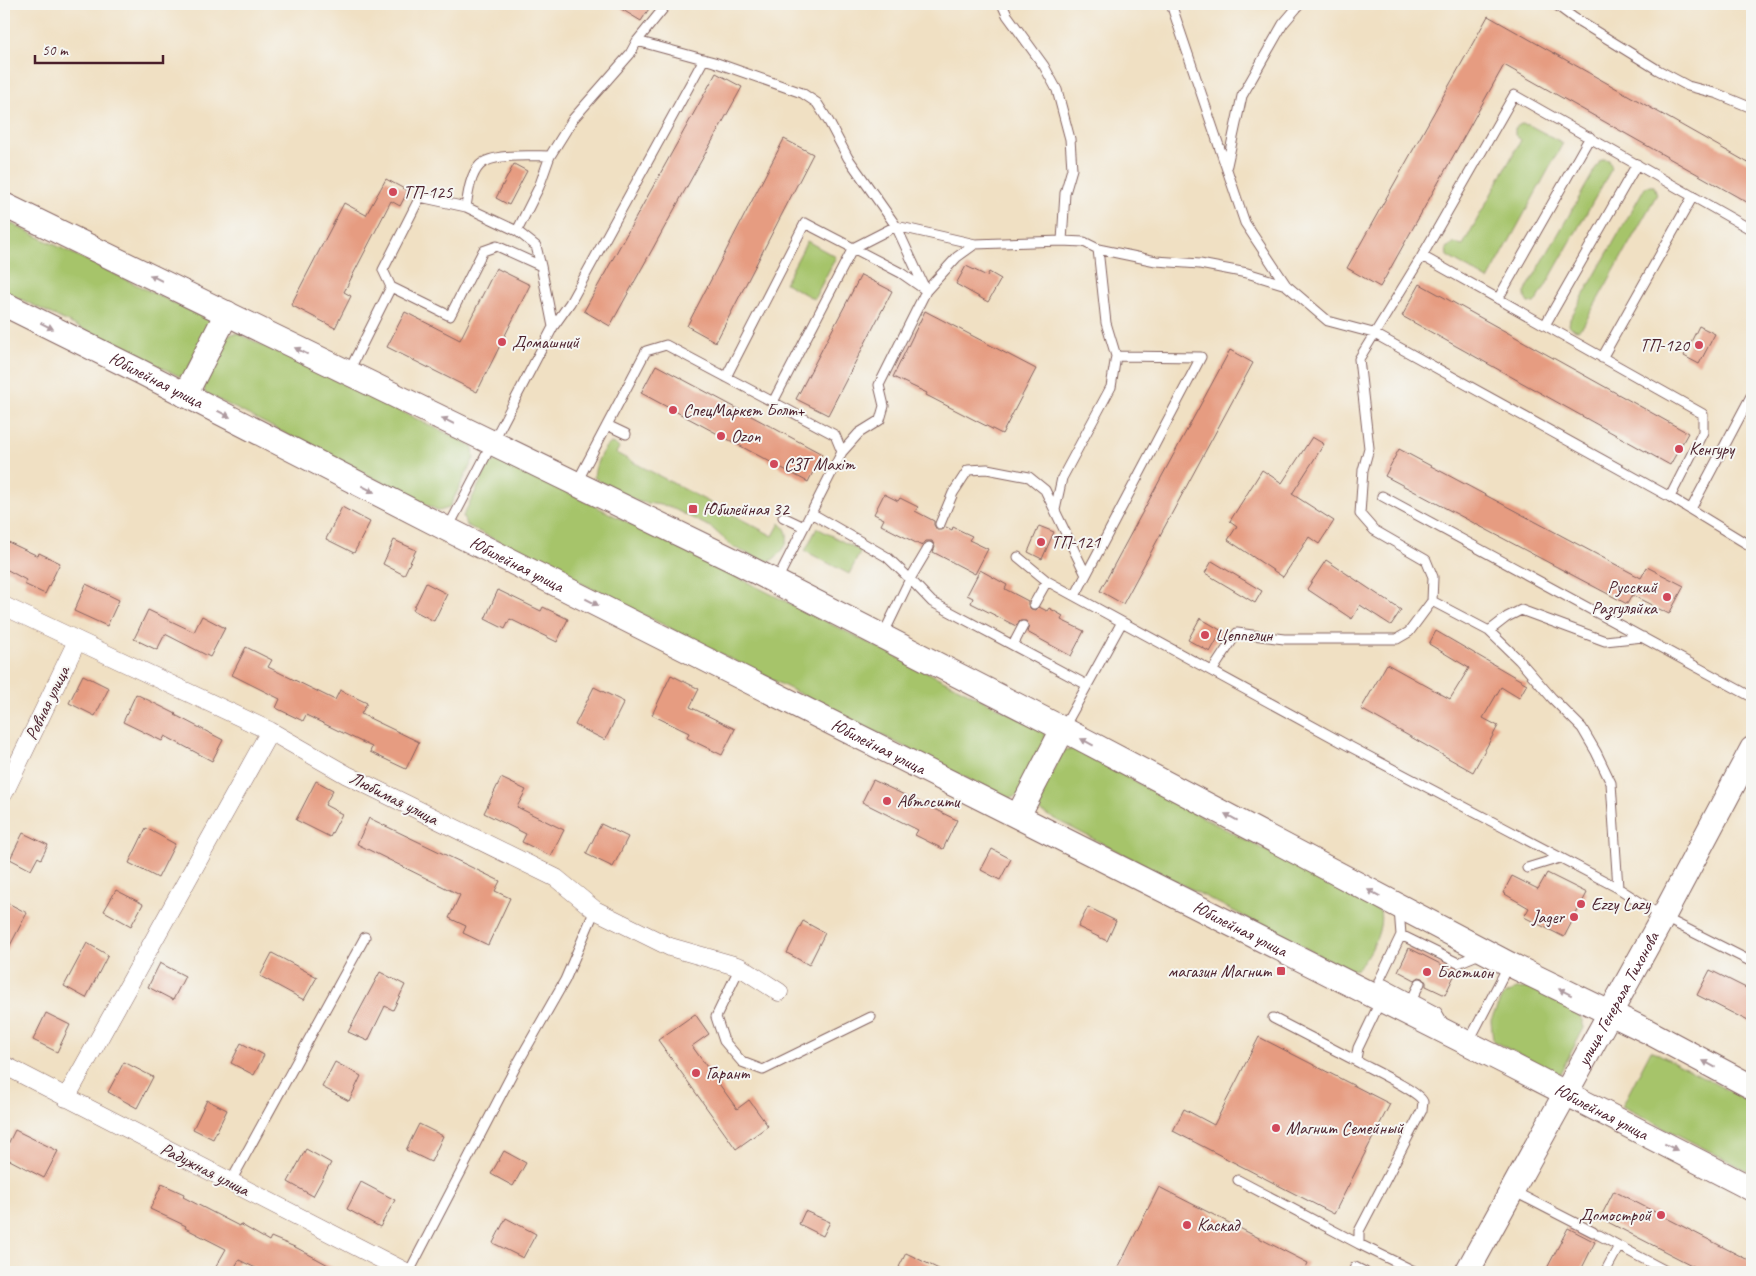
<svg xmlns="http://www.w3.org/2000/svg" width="1756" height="1276" viewBox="0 0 1756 1276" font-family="Caveat,sans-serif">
	<rect width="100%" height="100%" fill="#f6f6f2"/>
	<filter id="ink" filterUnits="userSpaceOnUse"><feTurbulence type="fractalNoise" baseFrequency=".02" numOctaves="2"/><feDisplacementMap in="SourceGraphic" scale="10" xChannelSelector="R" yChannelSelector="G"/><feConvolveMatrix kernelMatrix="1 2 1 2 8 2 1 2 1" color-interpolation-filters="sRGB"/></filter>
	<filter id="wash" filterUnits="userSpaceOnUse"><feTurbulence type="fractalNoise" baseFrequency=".0096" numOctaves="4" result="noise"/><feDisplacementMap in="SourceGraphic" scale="20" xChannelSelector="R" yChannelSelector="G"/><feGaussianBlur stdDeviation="1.12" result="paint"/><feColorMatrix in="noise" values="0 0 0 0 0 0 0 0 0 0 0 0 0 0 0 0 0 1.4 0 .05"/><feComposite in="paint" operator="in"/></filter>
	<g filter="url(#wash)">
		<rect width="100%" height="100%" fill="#f0e0c3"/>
		<path fill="#a6c46b" stroke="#78724b" d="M1521 124 1529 125 1563 143 1488 280 1447 256 1446 248 1454 243 1463 245 1521 140 1515 135V128Z
			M1604 159 1609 160 1612 168 1538 299 1534 303H1528L1525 298V292L1600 161Z
			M1649 186H1654L1657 194 1583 326 1578 330 1573 329 1569 325 1570 319 1645 187Z
			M4 220 213 322 183 378 4 291Z
			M807 241 836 257 814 299 785 283Z
			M237 333 467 443 473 448 474 458 449 508 439 511 205 393 203 383 227 335Z
			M610 443 615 444 619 448 616 453 773 536 780 523C796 537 783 553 769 562H766L733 547 712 528 668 506 639 502 599 481 594 477C595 465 601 450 610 443Z
			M501 459 1043 730 1047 742 1021 794 1008 799 466 525 463 516 490 463Z
			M817 528 861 551 849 574 805 551Z
			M1074 749 1380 911C1384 930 1370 956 1357 969L1348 970 1041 812 1037 801 1064 750Z
			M1531 988 1577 1013 1582 1020 1584 1028 1559 1075 1493 1041 1491 1020 1502 997 1516 989Z
			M1651 1050 1752 1103V1173L1622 1106Z"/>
		<g id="blocks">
			<path fill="#e69c81" d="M613 4H652L641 21Z
				M1488 16 1752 165V205L1504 65 1380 287 1347 268Z
				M716 73 742 87 610 326 584 311Z
				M784 139 813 154 716 342 687 326Z
				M514 164 527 171 509 205 496 198Z
				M386 179 408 191 400 206 391 201 344 292 351 296 335 328 291 305 344 203 366 215Z
				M966 266 987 276 989 272 1001 279 988 302 956 284Z
				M496 268 530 285 477 392 387 347 405 312 460 340Z
				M861 275 892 291 828 415 796 399Z
				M1420 284 1688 433 1670 465 1402 316Z
				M925 311 1036 369 1002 434 926 395 927 393 893 377Z
				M1699 326 1715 334 1699 364 1684 356Z
				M1230 350 1253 363 1123 604 1100 591Z
				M656 365 822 454 808 482 641 393Z
				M1312 437 1324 444 1292 494 1334 521 1319 544 1309 537 1283 577 1228 540 1237 526 1230 521 1262 470 1282 483Z
				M1399 449 1641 578 1647 567 1684 586 1669 614 1632 595 1627 604 1385 476Z
				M884 494 898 501 900 498 918 507 915 511 934 521V525L937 530H941L946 527 952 530 953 527 972 536 969 540 988 549 975 574 933 552 935 547 932 541H926L922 546 881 525 884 519 874 514Z
				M342 507 370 522 354 553 326 539Z
				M1039 526 1054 532 1042 559 1028 552Z
				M4 540 38 556 39 553 60 563 45 594 24 584 26 580 4 568Z
				M394 540 416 550 404 575 383 564Z
				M1326 560 1401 610 1391 625 1360 605 1352 619 1307 589Z
				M1212 561 1262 591 1255 603 1205 573Z
				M980 570 1007 585 1005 589 1028 601V605L1031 609 1035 610 1039 607 1047 611 1049 608 1063 616 1061 620 1084 631 1071 656 1027 632 1029 626 1026 621H1020L1016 626 971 603 973 598 967 595Z
				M426 583 447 594 434 621 413 610Z
				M86 584 119 600 107 626 74 611Z
				M498 590 541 611 543 607 568 619 557 642 510 619 505 629 485 619Z
				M148 610 194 632 202 616 225 628 210 657 165 634 157 650 134 639Z
				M1200 618 1222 631 1210 652 1188 640Z
				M1436 631 1527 684 1519 698 1501 687 1483 718 1498 726 1473 772 1361 709 1387 664 1450 699 1469 668 1429 644Z
				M246 647 272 660 268 667 335 700 340 690 367 703 361 714 419 742 406 769 370 752 372 747 306 715 303 721 276 708 280 699 232 675Z
				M83 675 109 688 95 716 69 703Z
				M671 675 699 689 690 707 735 729 722 755 687 738 689 733 652 715Z
				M594 687 624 702 605 740 575 725Z
				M136 694 176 714 175 715 223 740 212 761 165 736 162 741 123 722Z
				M501 778 526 790 517 807 564 830 551 856 522 842 526 834 484 813Z
				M873 780 957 820 943 849 915 835 918 830 862 802Z
				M316 781 333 790 325 805 342 814 330 837 296 820Z
				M369 818 500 881 495 891 510 898 488 945 463 933 466 926 449 918 460 895 357 844Z
				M601 824 628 837 613 867 586 854Z
				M146 828 175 844 158 878 129 863Z
				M23 833 48 845 41 859 38 857 31 870 10 859Z
				M992 849 1011 859 1000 880 981 870Z
				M1547 873 1587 893 1564 937 1524 917 1529 908 1503 893 1512 876 1538 889Z
				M116 890 143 904 131 926 104 911Z
				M4 901 27 913 4 957Z
				M1088 907 1116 921 1107 941 1078 927Z
				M803 921 825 933 809 965 787 953Z
				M87 943 108 955 86 998 64 986Z
				M1409 948 1456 972 1445 995 1426 986V982L1423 978 1419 977 1415 980 1398 971Z
				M272 953 317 977 304 1000 260 976Z
				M160 963 185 976 173 1000 148 987Z
				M1710 970 1752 991V1023L1697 995Z
				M380 972 405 985 393 1010 385 1006 368 1041 348 1032Z
				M46 1013 70 1025 57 1052 33 1040Z
				M695 1014 709 1034 692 1046 737 1109 749 1100 768 1126 736 1149 658 1040Z
				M1259 1037 1390 1104 1334 1214 1173 1131 1184 1109 1214 1125Z
				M241 1043 264 1055 254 1075 231 1063Z
				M124 1062 153 1077 137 1108 108 1092Z
				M335 1062 361 1076 349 1101 322 1087Z
				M207 1100 227 1110 213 1139 193 1129Z
				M419 1124 443 1136 431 1162 406 1150Z
				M15 1130 58 1151 44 1178 4 1157V1152Z
				M306 1149 331 1163 313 1196 288 1182Z
				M504 1151 526 1163 513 1186 491 1174Z
				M361 1182 395 1200 380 1227 347 1209Z
				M162 1184 184 1194 183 1197 239 1226 240 1224 269 1241 271 1237 297 1248 341 1272H264L239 1260 232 1272H213L226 1249 185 1228 186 1226 150 1209Z
				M1159 1187 1308 1263 1304 1272H1116Z
				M1614 1191 1752 1262V1272H1705L1600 1218Z
				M805 1211 830 1222 823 1236 799 1224Z
				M506 1218 536 1234 523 1258 493 1243Z
				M1568 1228 1595 1242 1580 1272H1545Z
				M906 1253 945 1272H908L899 1267Z"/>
		</g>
	</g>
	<g filter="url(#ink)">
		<use href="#blocks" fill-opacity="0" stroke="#846360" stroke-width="1"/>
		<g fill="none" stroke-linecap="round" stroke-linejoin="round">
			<defs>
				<path id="lane" d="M1002 4 1007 15 1044 66 1057 90 1070 139 1072 169 1065 193 1062 241
					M1171 4 1245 223 1286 285
					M1555 4 1574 18 1658 70 1688 86 1718 94 1752 108
					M637 41 714 62 802 93 817 103 829 122 848 158 896 226 926 291
					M1227 165 1242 96 1283 24 1300 4
					M466 207C468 194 470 175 480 165 492 153 532 156 550 156
					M517 231 539 187 550 156 573 119 630 54 637 41 667 4
					M1422 256 1514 95 1752 230
					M541 266 536 246 517 231 466 207 420 197 383 270 391 287 450 316 483 251 497 246 541 266 553 327
					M1498 299 1590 137
					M1545 325 1637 164
					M1602 358 1693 196
					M349 371 391 287
					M726 377 805 223 901 273 924 289
					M773 402 853 248 896 226 975 244 1062 241 1084 242 1098 249 1156 261 1200 264 1247 273 1286 285 1328 321 1373 333 1670 497 1752 547
					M607 425 626 434
					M842 452 859 433 880 420 884 406 879 385 926 291 957 257 975 244
					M577 482 646 351 666 345 835 435 842 452 776 582
					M1382 496 1752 697
					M1691 509 1752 394
					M1055 510 1062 478 1111 387 1116 356 1106 323 1098 249
					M811 513 887 557 910 579 932 602 1087 685
					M783 517 804 527
					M940 524 953 493 968 470 987 469 1029 477 1045 490 1086 575
					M448 528 553 327 570 303 704 59
					M1018 557 1047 581 1347 745 1618 888 1663 917 1752 962
					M1075 596 1201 357 1116 356
					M1432 601 1489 631 1519 660 1552 698 1582 728 1596 752 1611 783 1618 888
					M1034 604 1047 581
					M1489 631 1507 617 1521 610 1605 641 1643 637
					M883 635 910 579 929 547
					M1013 645 1023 626
					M1212 671 1237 633 1284 639H1397L1409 632 1432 601 1433 577 1426 560 1374 530 1360 514 1363 470 1369 448 1359 359 1422 256 1703 414V432L1670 497
					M1063 729 1122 622
					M1527 868 1560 858
					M1399 909 1401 935 1379 981 1381 1000 1358 1048 1356 1059 1360 1063C1371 1069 1420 1092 1423 1102 1423 1103 1422 1109 1422 1110L1359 1231V1244L1416 1272
					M1401 935 1458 963 1482 953
					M740 967 716 1017 724 1041 742 1062 763 1070 871 1017
					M1379 981 1437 1012 1444 1024
					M1412 999 1420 983
					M1273 1018 1360 1063
					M1468 1043 1509 964
					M1238 1180 1359 1244
					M230 1183 365 937
					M1513 1191 1593 1232
					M1599 1235 1619 1246 1605 1272
					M1619 1246 1668 1272
					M409 1272 515 1068 565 980 595 910
					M1353 1272 1355 1267 1365 1272"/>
				<path id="street" d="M4 606 270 731 347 775 556 878 595 910 670 947 740 967 779 992
					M4 793 77 641
					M4 1065 406 1272
					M66 1098 270 731"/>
				<g id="secondary">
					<path d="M4 205 739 563 1063 729 1509 964 1647 1031 1752 1087"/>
					<path id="s1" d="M4 304 141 372 447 529 1513 1066 1752 1189"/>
					<path d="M185 395 227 313"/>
					<path d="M1018 816 1063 729"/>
					<path id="s2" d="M1467 1272 1663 917 1752 749"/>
				</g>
			</defs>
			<use href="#lane" stroke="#846360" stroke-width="11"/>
			<use href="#street" stroke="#846360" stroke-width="19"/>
			<use href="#secondary" stroke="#846360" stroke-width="26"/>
			<use href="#lane" stroke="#fff" stroke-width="9"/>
			<use href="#street" stroke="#fff" stroke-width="18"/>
			<use href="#secondary" stroke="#fff" stroke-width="24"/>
		</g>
		<defs><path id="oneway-solid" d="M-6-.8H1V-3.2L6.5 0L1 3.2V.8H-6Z" transform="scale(1.25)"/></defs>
		<g fill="#ae9aa0">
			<use href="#oneway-solid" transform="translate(156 278) rotate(-154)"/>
			<use href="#oneway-solid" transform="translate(47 326) rotate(26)"/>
			<use href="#oneway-solid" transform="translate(301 351) rotate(-153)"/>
			<use href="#oneway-solid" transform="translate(224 414) rotate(27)"/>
			<use href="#oneway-solid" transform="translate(448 421) rotate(-154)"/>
			<use href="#oneway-solid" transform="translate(368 489) rotate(27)"/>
			<use href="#oneway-solid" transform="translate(592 602) rotate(27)"/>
			<use href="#oneway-solid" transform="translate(1087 742) rotate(-152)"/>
			<use href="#oneway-solid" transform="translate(1231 817) rotate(-152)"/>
			<use href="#oneway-solid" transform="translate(1374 893) rotate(-152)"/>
			<use href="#oneway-solid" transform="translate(1565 992) rotate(-154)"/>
			<use href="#oneway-solid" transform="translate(1709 1064) rotate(-152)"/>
			<use href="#oneway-solid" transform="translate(1671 1147) rotate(27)"/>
		</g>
	</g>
	<g fill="#d1495b" stroke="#f6f6f2" stroke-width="2">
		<circle cx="393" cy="192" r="5"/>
		<circle cx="502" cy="342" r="5"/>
		<circle cx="1699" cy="345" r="5"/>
		<circle cx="673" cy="410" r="5"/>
		<circle cx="721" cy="436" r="5"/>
		<circle cx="1679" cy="449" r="5"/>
		<circle cx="774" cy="464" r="5"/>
		<rect x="688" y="504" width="10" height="10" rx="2.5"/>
		<circle cx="1041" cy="542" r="5"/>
		<circle cx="1667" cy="597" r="5"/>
		<circle cx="1205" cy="635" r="5"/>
		<circle cx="887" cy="801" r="5"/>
		<circle cx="1581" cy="904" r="5"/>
		<circle cx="1574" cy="917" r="5"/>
		<rect x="1276" y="966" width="10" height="10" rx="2.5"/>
		<circle cx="1427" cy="972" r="5"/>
		<circle cx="696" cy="1073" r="5"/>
		<circle cx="1276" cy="1128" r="5"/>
		<circle cx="1661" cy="1215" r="5"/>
		<circle cx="1187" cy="1225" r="5"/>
	</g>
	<g text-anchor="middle" stroke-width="4" stroke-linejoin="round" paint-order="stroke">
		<g font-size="18" fill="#4a1f2b" stroke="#f6f6f2" text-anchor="start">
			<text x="403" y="198">ТП-125</text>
			<text x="512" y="348">Домашний</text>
			<text x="1689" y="351" text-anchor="end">ТП-120</text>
			<text x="683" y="416">СпецМаркет Болт+</text>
			<text x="731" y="442">Ozon</text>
			<text x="1689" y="455">Кенгуру</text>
			<text x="784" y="470">СЗТ Maxim</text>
			<text x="703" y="515">Юбилейная 32</text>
			<text x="1051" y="548">ТП-121</text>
			<text x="1657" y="593" text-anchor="end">Русский<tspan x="1657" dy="21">Разгуляйка</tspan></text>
			<text x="1215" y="641">Цеппелин</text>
			<text x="897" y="807">Автосити</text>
			<text x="1591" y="910">Ezzy Lazy</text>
			<text x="1564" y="923" text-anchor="end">Jager</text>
			<text x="1271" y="977" text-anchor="end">магазин Магнит</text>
			<text x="1437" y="978">Бастион</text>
			<text x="706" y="1079">Гарант</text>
			<text x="1286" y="1134">Магнит Семейный</text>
			<text x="1651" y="1221" text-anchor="end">Домострой</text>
			<text x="1197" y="1231">Каскад</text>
		</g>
		<g font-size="18" fill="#4a1f2b" stroke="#f6f6f2">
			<text dy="6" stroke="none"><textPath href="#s1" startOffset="170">Юбилейная улица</textPath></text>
			<text dy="6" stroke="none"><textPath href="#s1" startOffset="575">Юбилейная улица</textPath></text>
			<text transform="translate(47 703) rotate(-64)" y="6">Ровная улица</text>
			<text dy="6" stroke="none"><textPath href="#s1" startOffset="980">Юбилейная улица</textPath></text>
			<text transform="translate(394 798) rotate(27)" y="6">Любимая улица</text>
			<text dy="6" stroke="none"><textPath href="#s1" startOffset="1385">Юбилейная улица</textPath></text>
			<text dy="6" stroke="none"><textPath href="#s2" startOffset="312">улица Генерала Тихонова</textPath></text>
			<text dy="6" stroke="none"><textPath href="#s1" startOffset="1790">Юбилейная улица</textPath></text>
			<text transform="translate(205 1169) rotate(27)" y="6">Радужная улица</text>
		</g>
	</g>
	<rect width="1756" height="1276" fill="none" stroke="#f6f6f2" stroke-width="20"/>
	<path d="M35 55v8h128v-8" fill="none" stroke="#4a1f2b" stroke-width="2.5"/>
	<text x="42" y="55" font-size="15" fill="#4a1f2b" stroke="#f6f6f2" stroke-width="4" paint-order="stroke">50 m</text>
</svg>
